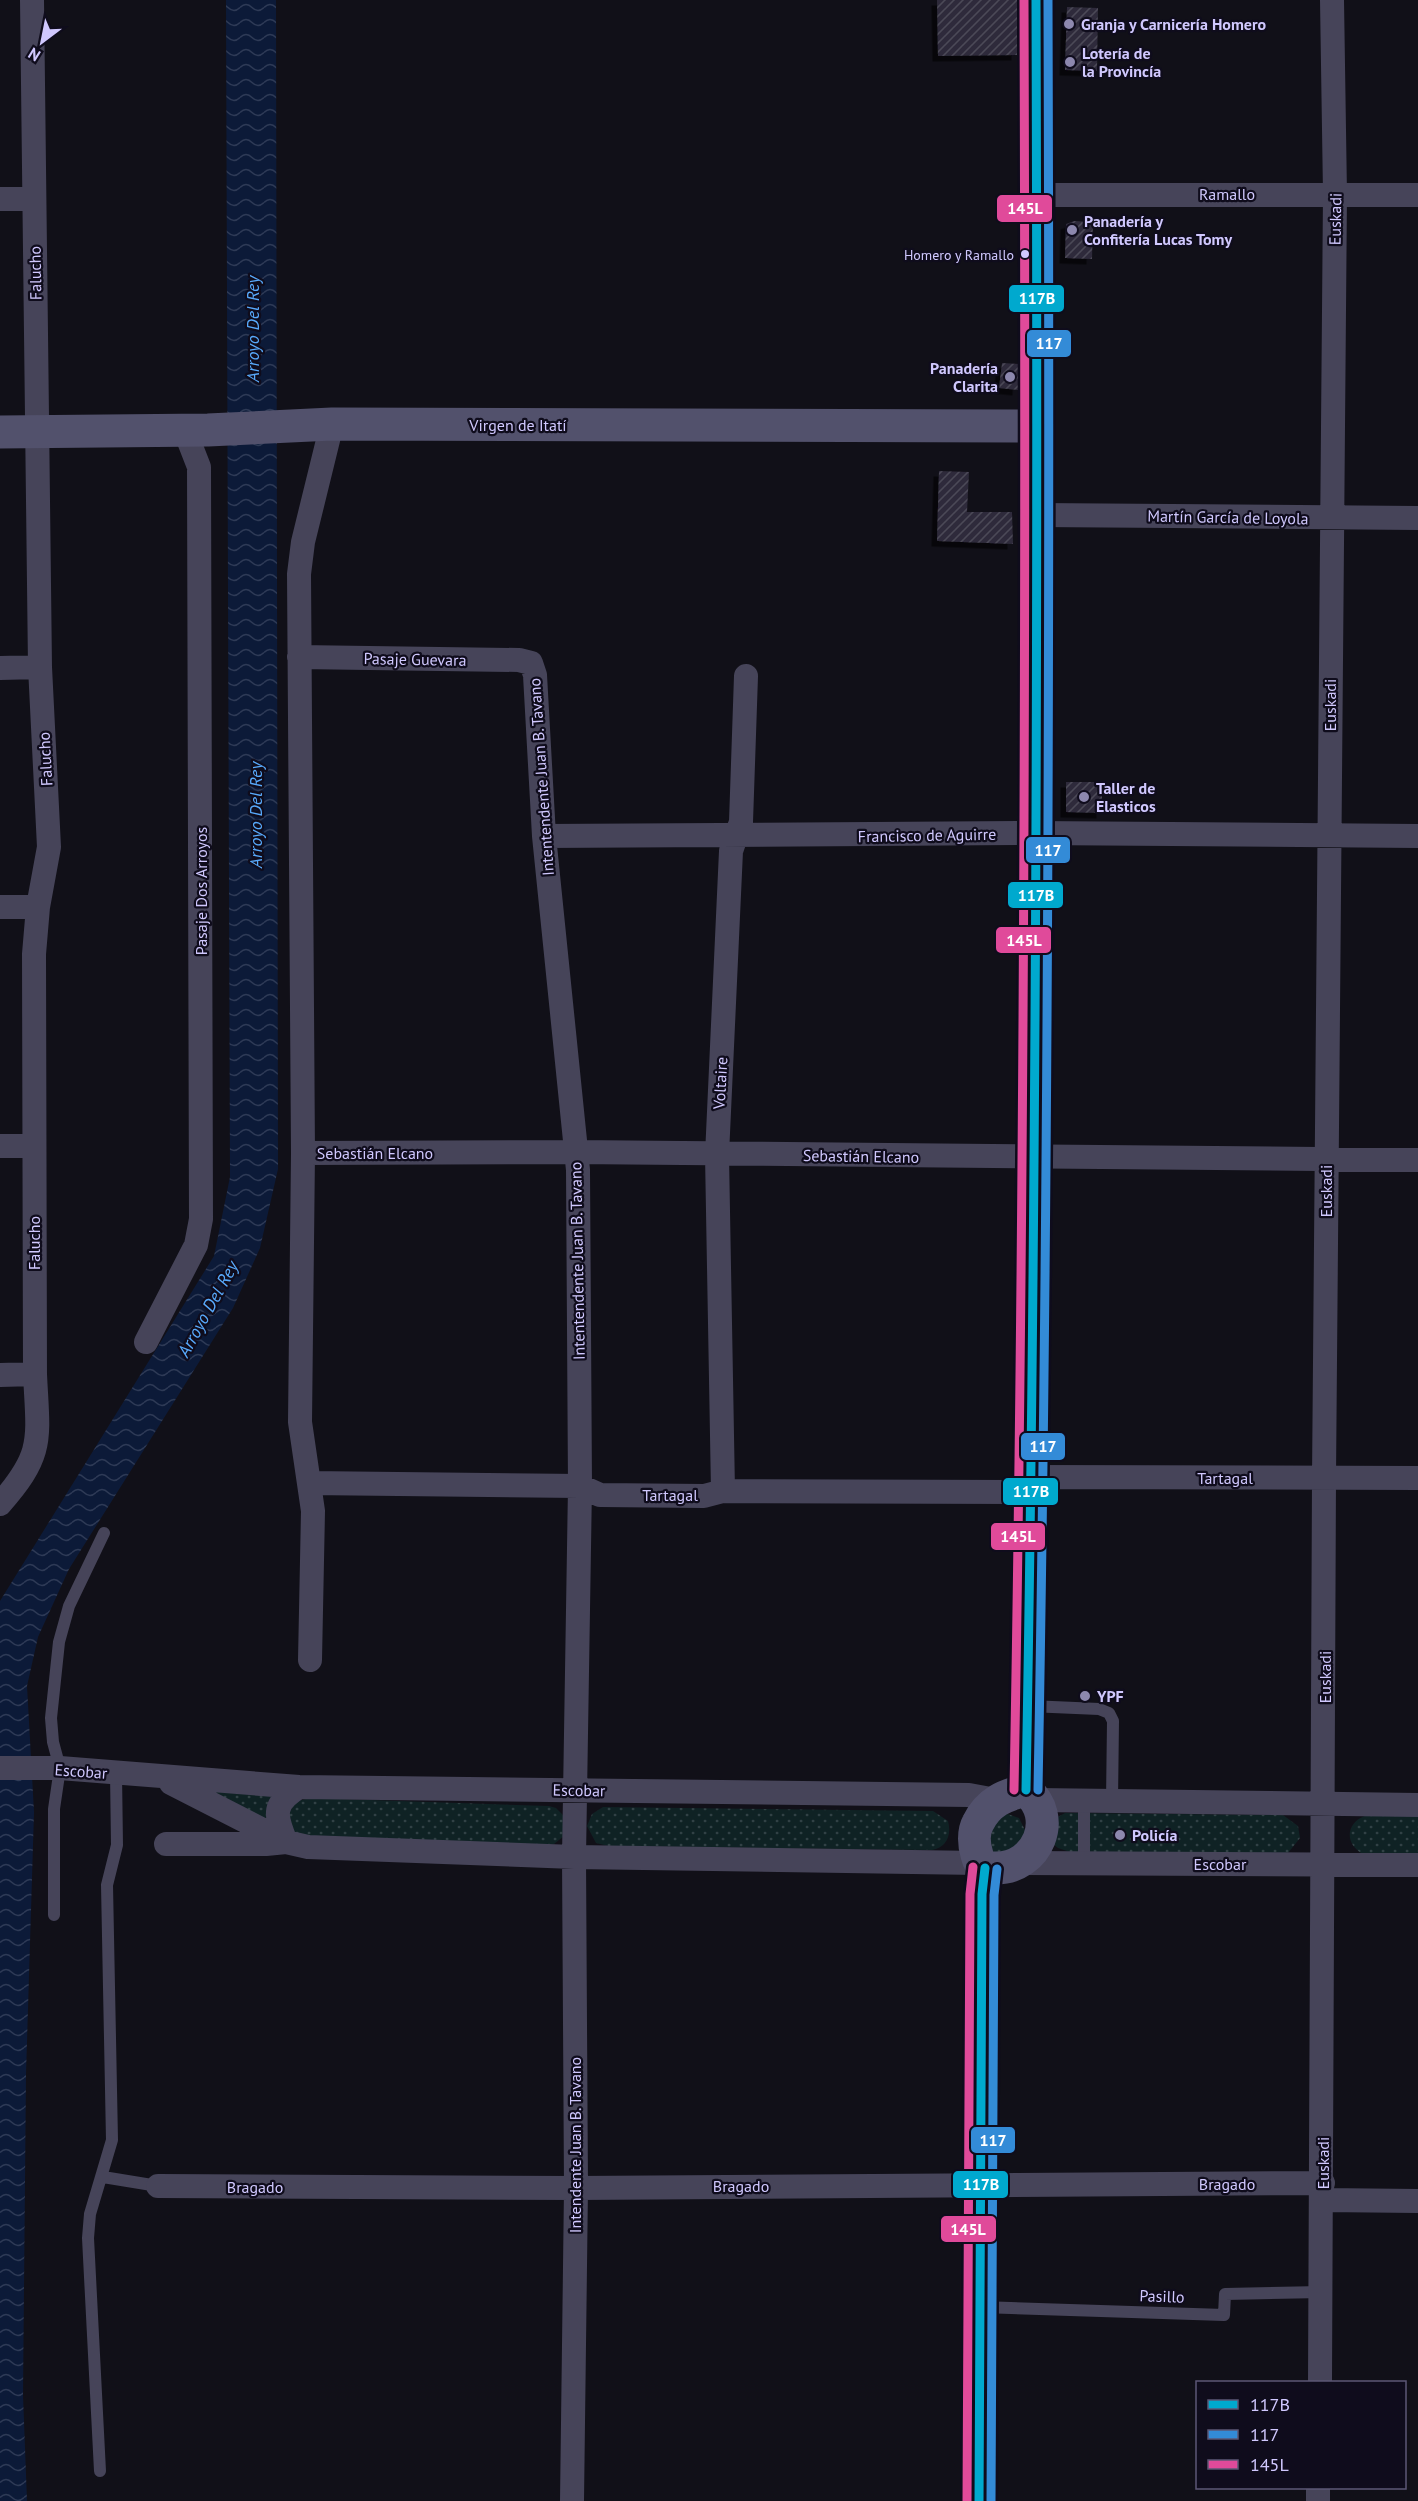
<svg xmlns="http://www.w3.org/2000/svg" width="1418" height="2501" viewBox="0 0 1418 2501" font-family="'PT Sans',sans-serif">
	<defs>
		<pattern id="grass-dots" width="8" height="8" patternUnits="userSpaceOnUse" patternTransform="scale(1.5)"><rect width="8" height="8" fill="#0f2224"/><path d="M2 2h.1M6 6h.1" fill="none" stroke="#314145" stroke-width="1.8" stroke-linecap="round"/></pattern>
		<pattern id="water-waves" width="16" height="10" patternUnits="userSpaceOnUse" patternTransform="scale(1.5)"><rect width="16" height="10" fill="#0c1a38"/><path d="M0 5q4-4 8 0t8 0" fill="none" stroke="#2e3a56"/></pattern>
		<pattern id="building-hatch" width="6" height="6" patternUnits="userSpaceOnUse" patternTransform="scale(1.5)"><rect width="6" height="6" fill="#2f2c3b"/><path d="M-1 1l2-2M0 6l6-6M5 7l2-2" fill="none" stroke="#4c4958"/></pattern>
		<filter id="shadow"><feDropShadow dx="-5.5" dy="5.5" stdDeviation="0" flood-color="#0009"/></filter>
	</defs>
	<rect width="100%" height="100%" fill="#111018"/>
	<path fill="url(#grass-dots)" d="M191 1785 284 1791 272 1825Z
		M310 1798 549 1806 556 1808 565 1817 564 1836 554 1844 548 1845 302 1837 291 1829 289 1811 297 1801Z
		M603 1807 933 1811 948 1821C952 1836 946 1847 932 1850L608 1846 596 1843 587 1826 592 1814Z
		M1005 1813 1019 1818 1026 1832 1018 1852H991L984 1828Z
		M1065 1813 1283 1815 1298 1826 1300 1838 1288 1853 1070 1852 1058 1848 1053 1844 1054 1819Z
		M1365 1816H1418V1855L1363 1854C1345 1845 1345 1823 1365 1816Z"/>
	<path fill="url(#water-waves)" d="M226 0H276L278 1169 260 1248 233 1308 69 1569 38 1637 27 1686 34 1812 26 2074 23 2395 27 2501H0V1601L214 1256 230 1177Z"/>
	<path fill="url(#building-hatch)" filter="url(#shadow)" d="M937 0H1017V55L938 56Z
		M1067 7 1098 8 1097 71 1065 70Z
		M1074 221 1093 222 1092 259 1065 258 1066 224Z
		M1002 363 1019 364 1018 390 999 388Z
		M939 471 969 472 967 512H1012L1013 544 937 541Z
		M1066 782H1102V813L1066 812Z"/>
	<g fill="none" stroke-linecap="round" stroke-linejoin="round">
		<path stroke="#464459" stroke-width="12" d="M1029 1706 1099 1709 1109 1713 1113 1721 1112 1801
			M1084 1864V1801
			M54 1915V1809L60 1768 53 1742 51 1718 59 1642 69 1606 104 1533
			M103 2177 158 2186
			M981 2307 1224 2315 1225 2294 1322 2292
			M100 2471 88 2238 90 2214 112 2140 107 1885 117 1845 116 1773"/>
		<path stroke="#464459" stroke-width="24" d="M1036 195H1418
			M0 199H33
			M1038 515 1418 518
			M299 657 519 660 531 663 535 675 544 836 578 1170 580 1486 574 1857 576 2188 572 2501
			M0 668 40 667
			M544 836 1035 833 1418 836
			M0 907H38
			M0 1146H34
			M303 1153 575 1152 1418 1160
			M146 1342 196 1245 201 1219 199 467 185 431
			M0 1375 35 1374
			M1032 1477 1418 1478
			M309 1483 580 1486 600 1495 704 1496 723 1491 1031 1492
			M723 1491 717 1155 731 851 741 822 746 676
			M0 1504C45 1453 38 1439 35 1374L34 954 38 907 49 847 40 667 32 0
			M310 1660 313 1511 300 1422 303 1153 299 574 303 542 332 424
			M0 1768H60L299 1787 969 1795 996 1800
			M171 1783 286 1842 308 1847 574 1857 979 1863
			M1037 1800 1418 1805
			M286 1842C274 1814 273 1803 299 1787
			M166 1844H266L286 1842
			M1022 1863 1418 1865
			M158 2186 576 2188 1323 2183
			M1323 2200 1418 2201
			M1320 2382 1324 1478 1335 194 1332 0
			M1318 2501V2488"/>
		<path stroke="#52516c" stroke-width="33" d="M0 432 208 430 332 424 1037 426
			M1026 1790 1032 1477 1038 515 1036 0
			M1026 1790C1059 1817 1038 1868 996 1868 984 1868 980 1867 977 1855 974 1845 973 1832 978 1823 988 1802 1005 1795 1026 1790Z
			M979 2501 982 1894 985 1868"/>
		<defs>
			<path id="bus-1" d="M1026 1790C1037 1193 1038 597 1036 0
				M979 2501 982 1894 985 1868"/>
			<path id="bus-2" d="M1038 1790C1049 1194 1050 597 1048 0
				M991 2501 994 1895 997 1869"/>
			<path id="bus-3" d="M1014 1790C1025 1193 1026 597 1024 0
				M967 2501 970 1894 973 1867"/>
		</defs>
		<use href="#bus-1" stroke="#0f0c1c" stroke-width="14"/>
		<use href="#bus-2" stroke="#0f0c1c" stroke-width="14"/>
		<use href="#bus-3" stroke="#0f0c1c" stroke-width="14"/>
		<use href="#bus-1" stroke="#00a9ce" stroke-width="9"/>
		<use href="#bus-2" stroke="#338bd7" stroke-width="9"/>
		<use href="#bus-3" stroke="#e04a9a" stroke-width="9"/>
	</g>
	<g fill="#8d88ae" stroke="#0f0c1c" stroke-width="2">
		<circle cx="1069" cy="24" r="6"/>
		<circle cx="1070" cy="62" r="6"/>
		<circle cx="1072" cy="230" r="6"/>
		<circle cx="1010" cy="377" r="6"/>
		<circle cx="1084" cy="797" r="6"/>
		<circle cx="1085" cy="1696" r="6"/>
		<circle cx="1120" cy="1835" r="6"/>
	</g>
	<circle fill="#d0c8fe" stroke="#0f0c1c" stroke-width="2" cx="1025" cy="254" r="5"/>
	<g text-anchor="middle" stroke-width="4.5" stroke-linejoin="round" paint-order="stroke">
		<g font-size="14" fill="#d0c8fe" stroke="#0f0c1c" text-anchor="end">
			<text x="1014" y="260">Homero y Ramallo</text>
		</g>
		<g font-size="16" font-weight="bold" fill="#d0c8fe" stroke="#0f0c1c" text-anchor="start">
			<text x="1081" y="30">Granja y Carnicería Homero</text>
			<text x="1082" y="59">Lotería de<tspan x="1082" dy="18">la Provincía</tspan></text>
			<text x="1084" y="227">Panadería y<tspan x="1084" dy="18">Confitería Lucas Tomy</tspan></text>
			<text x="998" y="374" text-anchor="end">Panadería<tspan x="998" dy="18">Clarita</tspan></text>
			<text x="1096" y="794">Taller de<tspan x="1096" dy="18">Elasticos</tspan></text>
			<text x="1097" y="1702">YPF</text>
			<text x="1132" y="1841">Policía</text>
		</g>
		<g font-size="16" fill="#d0c8fe" stroke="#0f0c1c">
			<text x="1227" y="200">Ramallo</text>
			<text transform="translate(1335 219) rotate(-89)" y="6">Euskadi</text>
			<text transform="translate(35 273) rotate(-91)" y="6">Falucho</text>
			<text x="518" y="431">Virgen de Itatí</text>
			<text transform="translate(1228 517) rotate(1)" y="6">Martín García de Loyola</text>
			<text transform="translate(415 659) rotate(1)" y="6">Pasaje Guevara</text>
			<text transform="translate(1330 705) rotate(-90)" y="6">Euskadi</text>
			<text transform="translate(45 759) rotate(-93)" y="6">Falucho</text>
			<text transform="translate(541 777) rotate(-94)" y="6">Intentendente Juan B. Tavano</text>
			<text transform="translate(927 835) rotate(-1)" y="6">Francisco de Aguirre</text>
			<text transform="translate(201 891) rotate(-90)" y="6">Pasaje Dos Arroyos</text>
			<text transform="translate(720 1083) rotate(-87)" y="6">Voltaire</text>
			<text x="375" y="1159">Sebastián Elcano</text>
			<text transform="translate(861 1156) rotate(1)" y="6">Sebastián Elcano</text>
			<text transform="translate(1326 1191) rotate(-90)" y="6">Euskadi</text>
			<text transform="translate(34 1243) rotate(-90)" y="6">Falucho</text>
			<text transform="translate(577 1261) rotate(-91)" y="6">Intentendente Juan B. Tavano</text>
			<text x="1225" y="1484">Tartagal</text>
			<text x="670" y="1501">Tartagal</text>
			<text transform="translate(1325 1677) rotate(-90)" y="6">Euskadi</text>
			<text transform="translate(81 1771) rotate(4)" y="6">Escobar</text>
			<text transform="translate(579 1790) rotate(1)" y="6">Escobar</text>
			<text x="1220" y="1870">Escobar</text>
			<text transform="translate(575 2145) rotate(-90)" y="6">Intendente Juan B. Tavano</text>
			<text transform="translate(1323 2163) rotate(-90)" y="6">Euskadi</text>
			<text x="1227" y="2190">Bragado</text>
			<text x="741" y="2192">Bragado</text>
			<text x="255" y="2193">Bragado</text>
			<text transform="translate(1162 2296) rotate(2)" y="6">Pasillo</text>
		</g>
		<g font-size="18" font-style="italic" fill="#58a9fb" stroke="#0f0c1c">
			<text transform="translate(253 329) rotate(-90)" y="6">Arroyo Del Rey</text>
			<text transform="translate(256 815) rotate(-90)" y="6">Arroyo Del Rey</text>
			<text transform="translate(208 1309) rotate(-61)" y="6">Arroyo Del Rey</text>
		</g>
	</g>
	<g stroke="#0f0c1c" stroke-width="2">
		<rect x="996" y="194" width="57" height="29" rx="6" fill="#e04a9a"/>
		<rect x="1008" y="284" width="57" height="29" rx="6" fill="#00a9ce"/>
		<rect x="1026" y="329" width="46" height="29" rx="6" fill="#338bd7"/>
		<rect x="1025" y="836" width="46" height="28" rx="6" fill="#338bd7"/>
		<rect x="1007" y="881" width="57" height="28" rx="6" fill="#00a9ce"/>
		<rect x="995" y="926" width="57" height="28" rx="6" fill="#e04a9a"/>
		<rect x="1020" y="1432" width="46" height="29" rx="6" fill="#338bd7"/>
		<rect x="1002" y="1477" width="57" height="29" rx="6" fill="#00a9ce"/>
		<rect x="990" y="1522" width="56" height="29" rx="6" fill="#e04a9a"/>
		<rect x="970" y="2126" width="46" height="28" rx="6" fill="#338bd7"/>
		<rect x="952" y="2170" width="57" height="29" rx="6" fill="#00a9ce"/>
		<rect x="940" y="2215" width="57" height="28" rx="6" fill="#e04a9a"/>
	</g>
	<g font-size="16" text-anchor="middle" font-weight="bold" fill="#fff">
		<text x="1025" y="214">145L</text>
		<text x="1037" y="304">117B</text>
		<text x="1049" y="349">117</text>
		<text x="1048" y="856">117</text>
		<text x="1036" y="901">117B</text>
		<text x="1024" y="946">145L</text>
		<text x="1043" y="1452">117</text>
		<text x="1031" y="1497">117B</text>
		<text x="1018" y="1542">145L</text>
		<text x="993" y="2146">117</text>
		<text x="981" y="2190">117B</text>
		<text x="968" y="2235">145L</text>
	</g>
	<rect x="1196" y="2381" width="210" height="108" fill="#0f0c1c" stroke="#5c5776" stroke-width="1.5"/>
	<rect x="1208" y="2400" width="30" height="9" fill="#00a9ce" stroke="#5c5776" stroke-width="1.5"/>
	<text x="1250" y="2411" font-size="18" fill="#d0c8fe">117B</text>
	<rect x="1208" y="2430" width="30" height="9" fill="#338bd7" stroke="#5c5776" stroke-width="1.5"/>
	<text x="1250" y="2441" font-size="18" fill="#d0c8fe">117</text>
	<rect x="1208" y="2460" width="30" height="9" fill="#e04a9a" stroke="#5c5776" stroke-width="1.5"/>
	<text x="1250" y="2471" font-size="18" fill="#d0c8fe">145L</text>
	<g transform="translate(42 42) rotate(212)" stroke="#0f0c1c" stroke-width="4.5" paint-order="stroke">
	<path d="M0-4.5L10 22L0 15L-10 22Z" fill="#d0c8fe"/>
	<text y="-9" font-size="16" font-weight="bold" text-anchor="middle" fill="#d0c8fe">N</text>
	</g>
</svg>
